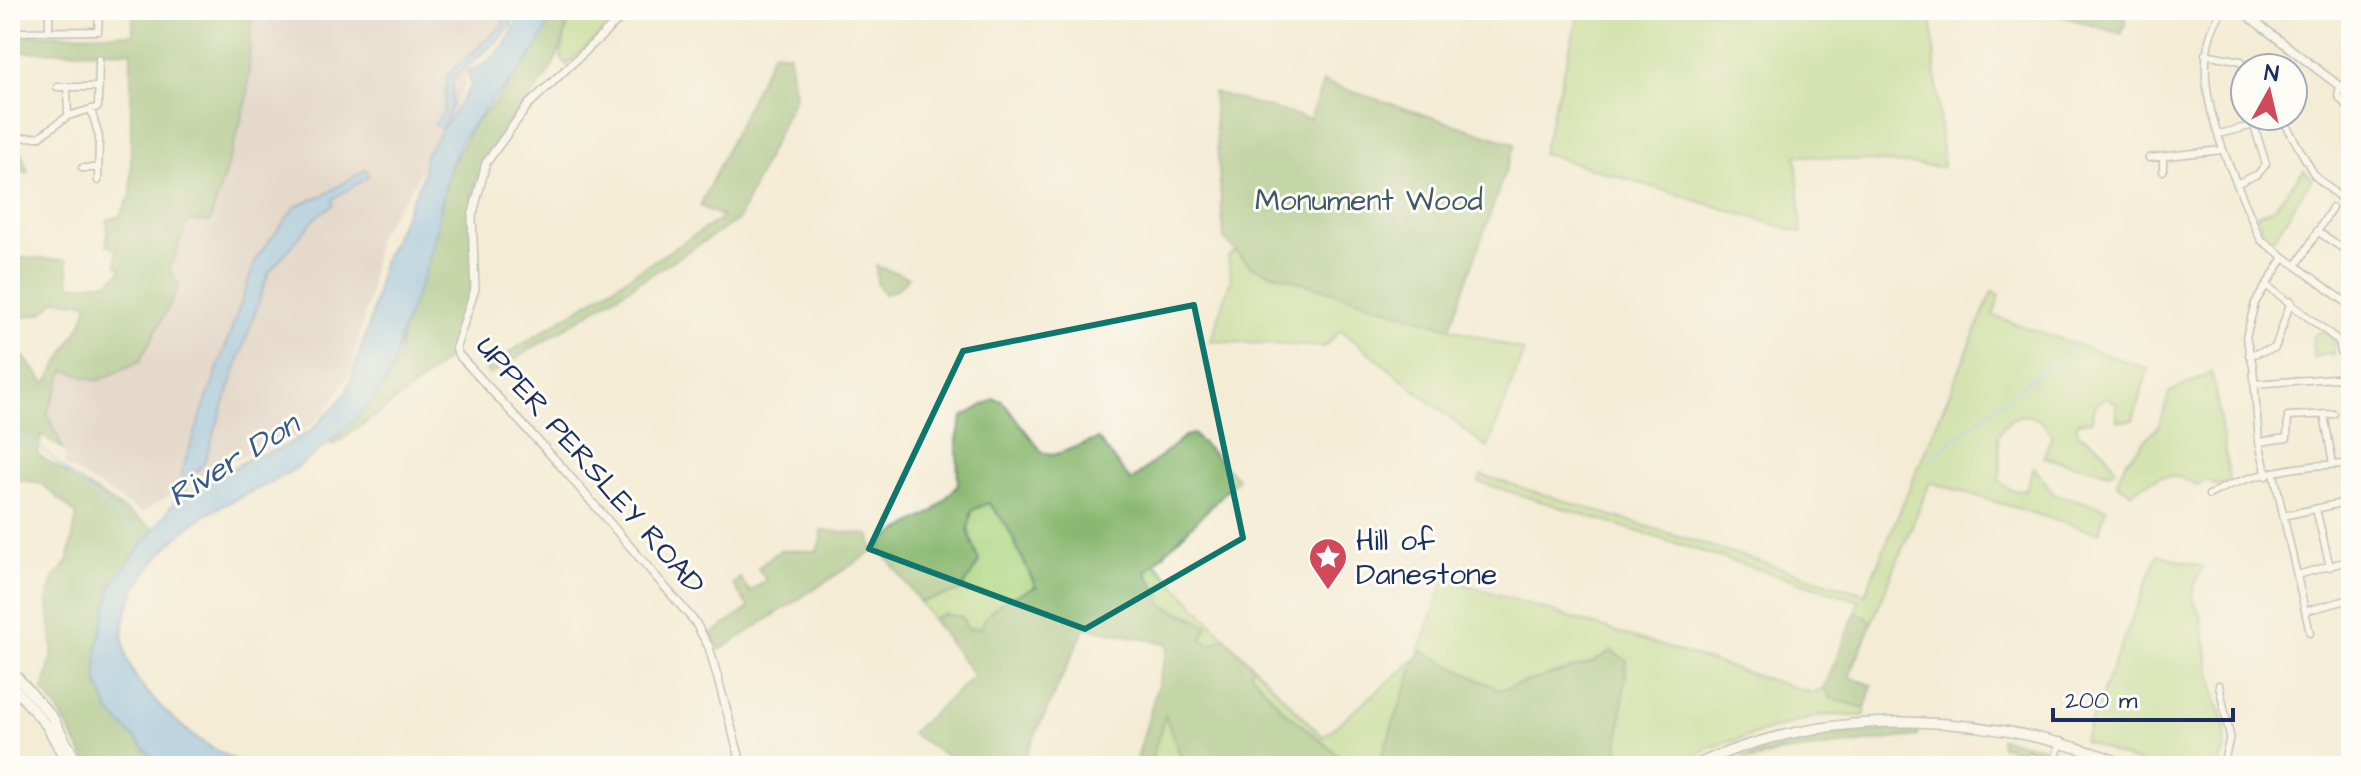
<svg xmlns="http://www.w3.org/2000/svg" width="2361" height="776" viewBox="0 0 2361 776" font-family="'Architects Daughter',sans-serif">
	<rect width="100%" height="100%" fill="#fdfcf7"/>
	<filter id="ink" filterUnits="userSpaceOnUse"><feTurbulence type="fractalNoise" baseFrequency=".0125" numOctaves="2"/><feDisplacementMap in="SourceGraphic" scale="16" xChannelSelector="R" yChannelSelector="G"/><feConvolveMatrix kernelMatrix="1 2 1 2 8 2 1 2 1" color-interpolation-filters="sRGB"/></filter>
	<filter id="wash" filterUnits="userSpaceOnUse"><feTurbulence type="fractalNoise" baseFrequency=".006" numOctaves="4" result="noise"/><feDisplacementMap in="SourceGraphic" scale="32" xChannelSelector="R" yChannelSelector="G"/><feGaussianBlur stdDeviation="1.8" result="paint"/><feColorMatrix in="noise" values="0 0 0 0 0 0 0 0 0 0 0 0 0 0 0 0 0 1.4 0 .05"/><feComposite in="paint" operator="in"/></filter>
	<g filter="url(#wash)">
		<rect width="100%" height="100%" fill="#f4ecd6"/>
		<path fill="#d1c0bd" d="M252 10H514L511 26 465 69V86L416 181 377 236 370 294 349 375 324 413 297 436 220 464 141 513 64 465 66 457 47 413 65 369 180 285 169 270 188 221 247 101Z"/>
		<path fill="#aed782" stroke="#648370" stroke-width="2" d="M570 10H625L567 65 561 58Z
			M1580 10H1931L1943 167 1796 155 1802 233 1542 153Z
			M2304 170 2312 178 2274 238 2266 235 2256 215 2273 209Z
			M1236 251 1252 267 1524 351 1488 448 1341 330 1324 347 1211 341 1231 279 1228 257Z
			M1992 292 2000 295 1993 316 2148 369 2133 420 2117 421 2116 403 2106 397 2096 404 2091 421 2079 422 2076 426 2079 434C2096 443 2107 451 2115 470L2109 473 2043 457 2052 435C2037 411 2013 407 1998 436L2001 473 1998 478C2004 489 2015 493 2026 489L2034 467 2054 494 2106 508 2099 533 1930 482 1872 622 1856 611 1860 601 1479 482 1481 475 1865 594Z
			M2322 331 2334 337V354L2319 355 2314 359 2313 337Z
			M2212 372 2230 482 2219 486 2207 480 2198 485C2169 470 2157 475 2131 493L2117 483 2125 462 2159 426 2170 392Z
			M989 503 1007 526 1036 587C1015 596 988 604 982 628L967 629 944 614 932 619 920 602 961 591 979 562 968 530 972 510Z
			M2158 554 2203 567 2194 585 2193 598 2201 617 2217 703 2226 725 2225 748 2219 766H2146L2083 741Z
			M1154 562 1225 637 1211 645 1202 640 1196 618 1162 605 1146 572Z
			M1445 578 1812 693 1824 688 1830 698 1865 708 1864 716 1821 715 1709 748 1677 766H1616L1627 661 1611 651 1594 662 1499 690 1420 650Z
			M1417 658 1378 766H1346L1337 754 1282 709 1250 672 1253 666 1323 737Z
			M1165 714 1184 766H1147Z"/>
		<path fill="#8ab870" stroke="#527467" stroke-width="2" d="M133 10H252L247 101 210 222 188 221 169 270 180 285 140 361 98 381 65 370 47 413 63 449 41 435 38 455 154 529 112 584 97 651V682L109 711 161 766H89L55 705 43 691 53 651 47 599 55 577 68 562 77 515 42 484 10 478V350L23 356 46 384 83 321 88 303 56 300 43 313 10 320V250L21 258 67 260 70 286 110 282 122 269 117 265 116 249 107 245V220L120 216 131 195V51L10 52V35L133 34Z
			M551 10H570C558 90 516 99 484 160 466 195 471 231 472 268 473 302 461 309 454 338 453 339 454 348 453 350 442 370 357 429 334 445L330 443 381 389 398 362 401 336 433 245 448 173 473 125 498 100 538 44Z
			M2040 10H2113L2127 14 2122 34Z
			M773 52 789 54 795 96 738 220 490 375 485 368 723 217 700 206Z
			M1323 82 1515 144 1450 328 1252 267 1224 239 1213 92 1310 119Z
			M10 148 20 149 28 172 18 173 19 187 10 185Z
			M876 266 909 277 896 290 884 294 877 283Z
			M994 399 1002 401 1043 453 1057 454 1098 439 1131 481 1185 436 1193 434 1238 479 1146 572 1161 596 1162 605 1208 625 1202 639 1211 645 1225 637 1253 666 1250 672 1282 709 1337 754 1346 766H1184L1165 716 1150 765 1135 766 1168 648 1164 643 1085 627 1021 766H963L911 733 974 676 932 619 944 614 962 617 968 629 981 628C988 604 1014 596 1036 587L1007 526 989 503 972 510 968 530 979 562 961 591 920 602 879 547 888 537 934 511 958 485 957 439 963 417Z
			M821 530 870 535 873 551 720 650 711 634 749 608 733 584 740 578 750 592 766 580 758 568 780 550 816 551 822 539Z
			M1856 611 1872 622 1849 677 1872 685 1865 708 1830 698 1824 688Z
			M1420 650 1499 690 1594 662 1611 651 1627 661 1616 766H1378Z
			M1917 728 1918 736 1775 753 1755 760 1741 758 1833 734Z
			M2000 738 2053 750 2052 757 2046 758 2001 746Z"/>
		<path fill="#7bb8ed" stroke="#4b74a6" stroke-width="2" d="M507 10H514L511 26 500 39 453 78 452 107 441 129 434 125 444 112 447 75 502 26Z
			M519 10H551C547 56 486 99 463 138 443 173 442 211 432 248 425 278 411 305 401 333 394 356 397 368 381 389 361 417 330 443 302 464 272 486 233 497 201 518 144 558 91 632 148 693 177 726 208 750 249 766H161L109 711 97 682V651L112 584 176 500 183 467 257 257 296 206 326 194 366 169 369 176 333 199V205L317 216 268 274 204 463 186 485V496L250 458 281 448 312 430 346 394 371 318 383 262 423 176 425 155 471 86 467 70C489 71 519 32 519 10Z"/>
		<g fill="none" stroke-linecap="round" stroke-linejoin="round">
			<path stroke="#7bb8ed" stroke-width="2" d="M10 442 29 437 144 541
				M1930 459 2077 342"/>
		</g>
	</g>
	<g filter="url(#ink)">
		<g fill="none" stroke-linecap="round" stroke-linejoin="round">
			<defs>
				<path id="minor" d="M2223 10C2178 74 2232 168 2257 232L2261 240 2351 306
					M10 32 98 31 99 10
					M49 32V10
					M2205 54 2241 61 2245 77
					M2340 86 2338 96 2351 111
					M57 87H99
					M67 87 68 116
					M91 109 99 137 98 181
					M2219 134 2282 118 2315 176 2351 207
					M10 138 39 137 68 116 98 107 99 59
					M2149 158 2222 150
					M2163 159V171
					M82 168H98
					M2238 183 2258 174 2266 164 2251 116
					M2317 231 2351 254
					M2297 265 2332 208
					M2266 285 2339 341 2341 352
					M2249 355 2275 348 2291 301
					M2255 384 2335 378 2351 383
					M2324 414 2333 464
					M2259 442 2287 438 2288 416 2334 414
					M2274 474 2310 633
					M2267 476 2259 442 2253 366 2246 337 2255 303 2284 257
					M2209 495C2248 473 2306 464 2351 464
					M2316 509 2330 567
					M2283 516 2351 501
					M2297 575 2351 560
					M2305 611 2351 599
					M2219 685 2230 736 2223 766
					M2031 757 2054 763
					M1881 766 1948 762 1981 766
					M2061 766 2054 763 2061 741"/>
				<path id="tertiary" d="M629 10 528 105 486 163 472 217 475 289 456 347 458 354 560 465 695 622 709 647 742 766
					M2240 10 2351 95"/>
				<path id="primary" d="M10 669 53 718 79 766
					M10 683 47 726 69 766
					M1693 766C1831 703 1991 712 2130 766"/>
			</defs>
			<use href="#minor" stroke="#888e9a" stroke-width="9"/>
			<use href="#tertiary" stroke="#888e9a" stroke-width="10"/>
			<use href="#primary" stroke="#888e9a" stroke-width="12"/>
			<use href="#minor" stroke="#fff" stroke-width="6"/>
			<use href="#tertiary" stroke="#fff" stroke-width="7"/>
			<use href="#primary" stroke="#fff" stroke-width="9"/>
			<defs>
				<path id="rail" d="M10 752 18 766"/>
			</defs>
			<use href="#rail" stroke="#1b2f5e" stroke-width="5"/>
			<use href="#rail" stroke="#fdfcf7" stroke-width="2" stroke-dasharray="6" stroke-linecap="butt"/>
		</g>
	</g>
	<path d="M0 0H2361V776H0ZM1194 305 1243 538 1085 629 869 549 963 351Z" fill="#f4ecd6" fill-opacity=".55" fill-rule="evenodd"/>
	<path fill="none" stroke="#0f766e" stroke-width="6" stroke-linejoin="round" d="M1194 305 1243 538 1085 629 869 549 963 351Z"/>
	<defs>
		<symbol id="sight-pin" viewBox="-11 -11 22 30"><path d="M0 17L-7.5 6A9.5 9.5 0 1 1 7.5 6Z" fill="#d1495b" stroke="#fdfcf7"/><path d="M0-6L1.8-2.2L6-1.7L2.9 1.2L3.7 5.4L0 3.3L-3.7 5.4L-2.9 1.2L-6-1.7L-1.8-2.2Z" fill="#fff"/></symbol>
	</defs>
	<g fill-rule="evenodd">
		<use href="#sight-pin" x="1306" y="535" width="44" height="60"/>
	</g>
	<g text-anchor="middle" stroke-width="6" stroke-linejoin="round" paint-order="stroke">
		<g font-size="30" fill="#405967" stroke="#fdfcf7">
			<text x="1369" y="210">Monument Wood</text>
		</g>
		<g font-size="30" fill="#1b2f5e" stroke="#fdfcf7">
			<text transform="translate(591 465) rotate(49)" y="10">UPPER PERSLEY ROAD</text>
		</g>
		<g font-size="30" fill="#1b2f5e" stroke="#fdfcf7" text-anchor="start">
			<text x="1356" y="550">Hill of<tspan x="1356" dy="34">Danestone</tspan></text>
		</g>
		<g font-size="32" font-style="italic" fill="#385889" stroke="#fdfcf7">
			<text transform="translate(233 459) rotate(-32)" y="11">River Don</text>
		</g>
	</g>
	<rect width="2361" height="776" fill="none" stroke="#fdfcf7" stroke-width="40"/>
	<g transform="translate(2269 92) rotate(8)"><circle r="38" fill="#fdfcf7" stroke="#a3aaba" stroke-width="2"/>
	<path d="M0-6L14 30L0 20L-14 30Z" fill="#d1495b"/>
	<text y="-12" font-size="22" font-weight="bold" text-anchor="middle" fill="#1b2f5e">N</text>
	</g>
	<path d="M2053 708v12h180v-12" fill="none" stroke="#1b2f5e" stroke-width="4"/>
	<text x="2065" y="708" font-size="24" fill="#1b2f5e" stroke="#fdfcf7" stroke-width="6" paint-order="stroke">200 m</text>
</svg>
